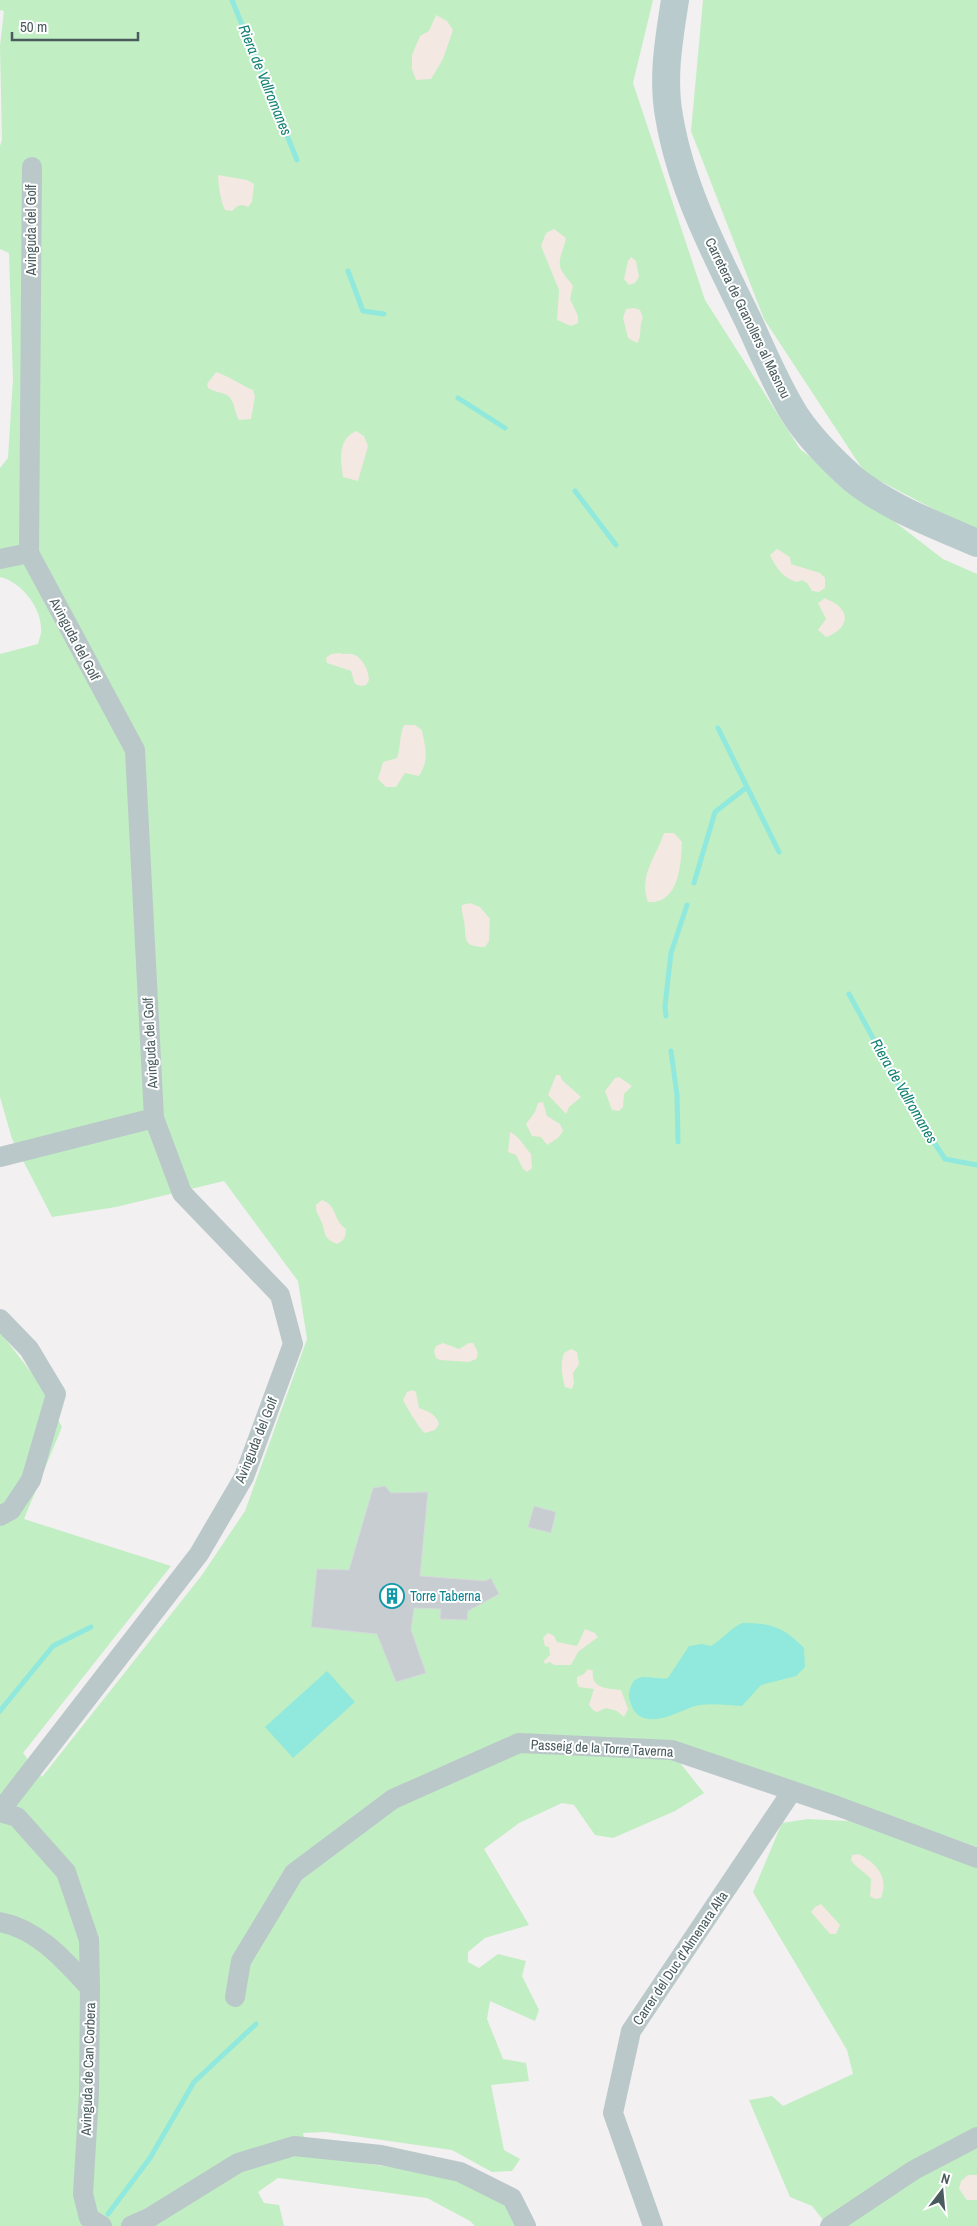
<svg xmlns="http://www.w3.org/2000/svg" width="977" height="2226" viewBox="0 0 977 2226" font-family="'Archivo Narrow',sans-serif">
	<rect width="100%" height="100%" fill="#f3f0f1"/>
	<path fill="#c1eec3" d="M0 0H653L633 83 705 300 800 449 943 559 977 574V1847L868 1809 680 1763 704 1793 675 1811 613 1838 595 1835 574 1805 562 1803 519 1823 484 1849 529 1925 485 1938 468 1952V1962L479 1968 498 1954 526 1961 522 1976 539 2010 535 2021 490 2001 487 2019 503 2059 526 2063 529 2081 491 2085 504 2150 520 2159 512 2171 492 2172 452 2150 326 2132 303 2133 307 2155 453 2176 505 2203 518 2226H475L470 2221 427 2198 278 2178 258 2192 264 2203 279 2205 284 2226H0V1332L38 1381 62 1427 24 1519 171 1566 23 1753 42 1777 202 1575 245 1511 307 1339 298 1281 224 1181 116 1207 52 1217 12 1139 0 1097V654L38 644C39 639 42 633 41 628 41 607 20 581 0 577V468L8 458 13 379 9 253 0 249V146L2 140 0 46 4 11 0 10Z
		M703 0H977V532L865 473 764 319 691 131Z
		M808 1819 849 1821 977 1865V2226H828L812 2206 790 2197 749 2100 772 2096 783 2106 853 2074 847 2050 753 1892 782 1823Z"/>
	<path fill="#f3e8e2" d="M436 15 447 21 453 30 443 59 431 79 416 80 412 69V55L420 36 429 31Z
		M218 175 247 180 254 184 252 202 248 207C241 203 238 205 232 211L225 210C221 203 218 184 218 175Z
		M554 229 566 238C564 251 555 261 563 273 566 278 570 281 573 286L570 299 578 316V323L571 326 557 320 559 290 541 246 546 233Z
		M631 257 636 261 639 277 635 283 629 285 624 279 628 261Z
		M634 308 640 310 643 318C638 326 643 336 637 343L628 338 623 318 626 309Z
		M216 372C227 375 241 385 253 390L255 397 251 419 239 420C234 412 235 400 227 395 221 392 214 392 208 388L207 384Z
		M356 431 364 436 368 446 358 481 343 477C340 459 338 439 356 431Z
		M777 549 790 557 791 564 820 573 825 578V588L819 592 812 591 807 583 802 580 797 582C784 579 775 567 770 555Z
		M825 598C830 601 839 604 842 610 851 622 837 634 826 637L818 630 826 619 818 603Z
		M340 653C344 655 348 653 352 654 362 656 369 671 369 680L366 685 361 686 355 684 351 671 327 663 326 658 331 654Z
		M404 725H415L422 730C425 748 430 759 419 776L405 773 396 787H386L378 779 383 762 397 758C401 747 399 736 404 725Z
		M664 833H674L682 842C681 865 679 904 648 902 638 876 656 857 664 833Z
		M470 903 480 907 490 919 489 941 485 947C461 947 467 938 464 921 463 915 461 911 462 905Z
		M556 1075H560L562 1080 581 1097 569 1107 566 1114 548 1095Z
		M619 1077 632 1086 624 1094 623 1107 619 1111 612 1110 605 1091 615 1078Z
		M543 1102 547 1116 560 1124 563 1131 558 1138 547 1145 541 1137 532 1136 526 1124 535 1112 538 1103Z
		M510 1132C520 1137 523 1145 531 1154L532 1168 527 1172 523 1169 516 1155 508 1152Z
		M322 1200C338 1206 332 1219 346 1229 346 1237 344 1241 337 1244 321 1237 327 1234 321 1221 318 1213 316 1215 316 1205Z
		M443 1343 459 1349 469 1343H473C476 1349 480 1352 476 1359L469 1362 440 1360 436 1358 434 1351 436 1346Z
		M571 1349 577 1352 579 1364 573 1373 574 1383 572 1389 565 1387C562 1377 560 1363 564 1353Z
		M413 1390 416 1392 419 1408C428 1411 437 1415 439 1424L435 1430 425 1433C420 1430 406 1406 403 1400L407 1392Z
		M585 1629 595 1633 598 1637 578 1652 571 1665H554L550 1662 545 1664 544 1661 550 1655 549 1647 545 1646 543 1638 548 1633 554 1636 557 1642 577 1646Z
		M588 1669 593 1671C590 1688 608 1689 621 1690L628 1709 624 1717 617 1711 606 1708 597 1712 593 1710 589 1705 594 1689 579 1687 577 1683V1677L584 1674Z
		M859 1854C877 1864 889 1877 881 1898L875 1899 870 1896 871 1879C864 1871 856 1868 851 1860L852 1855Z
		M821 1904 840 1925 836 1934H830L811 1912 815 1907Z
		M968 2175H977V2200H967L959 2189 961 2181Z"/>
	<path fill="#90e9dc" d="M742 1623C773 1623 783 1627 804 1648L805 1667 796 1676 761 1685 742 1706C729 1705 713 1703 700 1705 683 1708 662 1724 644 1718 636 1716 632 1708 630 1701 628 1696 629 1692 631 1686 637 1670 656 1681 668 1678L689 1646 702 1644 711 1646C724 1638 728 1630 742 1623Z
		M327 1671 355 1702 293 1758 265 1727Z"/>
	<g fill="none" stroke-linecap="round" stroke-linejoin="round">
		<path stroke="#90e9dc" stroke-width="5" d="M232 0 297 160
			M348 271 363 311 384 314
			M458 398 505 428
			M575 491 616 545
			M718 728 779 852
			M694 883 715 812 747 787
			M849 994 910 1106 945 1159 977 1165
			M666 1016 665 1006 671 953 687 905
			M671 1051 677 1095 678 1142
			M0 1711 53 1646 91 1627
			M108 2214 150 2158 194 2082 256 2024"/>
	</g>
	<path fill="#c7cdd0" stroke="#d5d9db" d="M385 1486 391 1493 428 1492 420 1576 485 1581 491 1578 499 1594 468 1611 467 1620 440 1619 441 1609 414 1608 411 1630 426 1673 396 1682 377 1634 311 1627 317 1569 349 1570 373 1488Z
		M534 1506 556 1512 551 1533 528 1527Z"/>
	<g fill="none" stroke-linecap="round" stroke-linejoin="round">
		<path stroke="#bac8c9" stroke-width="20" d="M0 559 29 553
			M0 1157 154 1118
			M0 1319 29 1349 56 1394 31 1480 11 1510 0 1516
			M0 1811 199 1554 244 1477 293 1344 280 1295 182 1193 154 1118 135 750 29 553 32 167
			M0 1812 17 1817 66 1872 89 1940 90 1988
			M0 1922C38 1929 65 1961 90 1988L89 2094 83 2194 89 2218 102 2226
			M235 1997 241 1961 294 1873 393 1799 519 1743 672 1750 837 1806 977 1858
			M131 2226 149 2218 238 2163 294 2146 381 2155 460 2172 512 2198 526 2226
			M653 2226 613 2113 631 2031 792 1791
			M830 2226 914 2170 977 2137"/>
		<path stroke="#bacbce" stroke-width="28" d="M675 0C669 39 662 77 669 116 681 189 716 254 748 320 763 352 777 387 797 418 812 440 833 461 853 479 889 508 936 525 977 543"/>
	</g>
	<defs>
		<symbol id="building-ring" viewBox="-11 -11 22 22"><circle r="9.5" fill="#fff" stroke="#0f9aa8" stroke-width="1.5"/><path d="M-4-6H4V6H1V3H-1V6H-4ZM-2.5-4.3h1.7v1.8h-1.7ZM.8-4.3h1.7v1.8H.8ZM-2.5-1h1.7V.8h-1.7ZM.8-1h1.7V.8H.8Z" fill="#0f9aa8"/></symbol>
	</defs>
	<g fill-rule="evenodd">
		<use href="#building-ring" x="378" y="1582" width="28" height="28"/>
	</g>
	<g text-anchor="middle" stroke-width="4" stroke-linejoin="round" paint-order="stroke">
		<g font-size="14" fill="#495b5d" stroke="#fff">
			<text transform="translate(31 230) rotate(-90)" y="5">Avinguda del Golf</text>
			<text transform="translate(748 318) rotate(64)" y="5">Carretera de Granollers al Masnou</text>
			<text transform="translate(75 639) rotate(62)" y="5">Avinguda del Golf</text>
			<text transform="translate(150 1043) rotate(-93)" y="5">Avinguda del Golf</text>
			<text transform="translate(256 1440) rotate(-68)" y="5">Avinguda del Golf</text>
			<text transform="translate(602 1748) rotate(3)" y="5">Passeig de la Torre Taverna</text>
			<text transform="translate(680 1958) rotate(-56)" y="5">Carrer del Duc d'Almenara Alta</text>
			<text transform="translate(88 2069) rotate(-88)" y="5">Avinguda de Can Corbera</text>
		</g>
		<g font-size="14" fill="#0d838f" stroke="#fff" text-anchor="start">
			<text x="410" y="1601">Torre Taberna</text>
		</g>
		<g font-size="15" font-style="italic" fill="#128272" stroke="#fff">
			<text transform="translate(265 80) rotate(68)" y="5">Riera de Vallromanes</text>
			<text transform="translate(904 1091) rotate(60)" y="5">Riera de Vallromanes</text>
		</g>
	</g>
	<g transform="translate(942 2191) rotate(16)" stroke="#ffffff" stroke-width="4" paint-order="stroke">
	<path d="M0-4L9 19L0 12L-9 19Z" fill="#495b5d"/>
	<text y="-8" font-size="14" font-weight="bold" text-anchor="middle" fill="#495b5d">N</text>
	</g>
	<path d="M12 32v8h126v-8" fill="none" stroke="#495b5d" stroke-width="2.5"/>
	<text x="20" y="32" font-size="15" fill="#495b5d" stroke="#ffffff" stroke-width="4" paint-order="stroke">50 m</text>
</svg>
